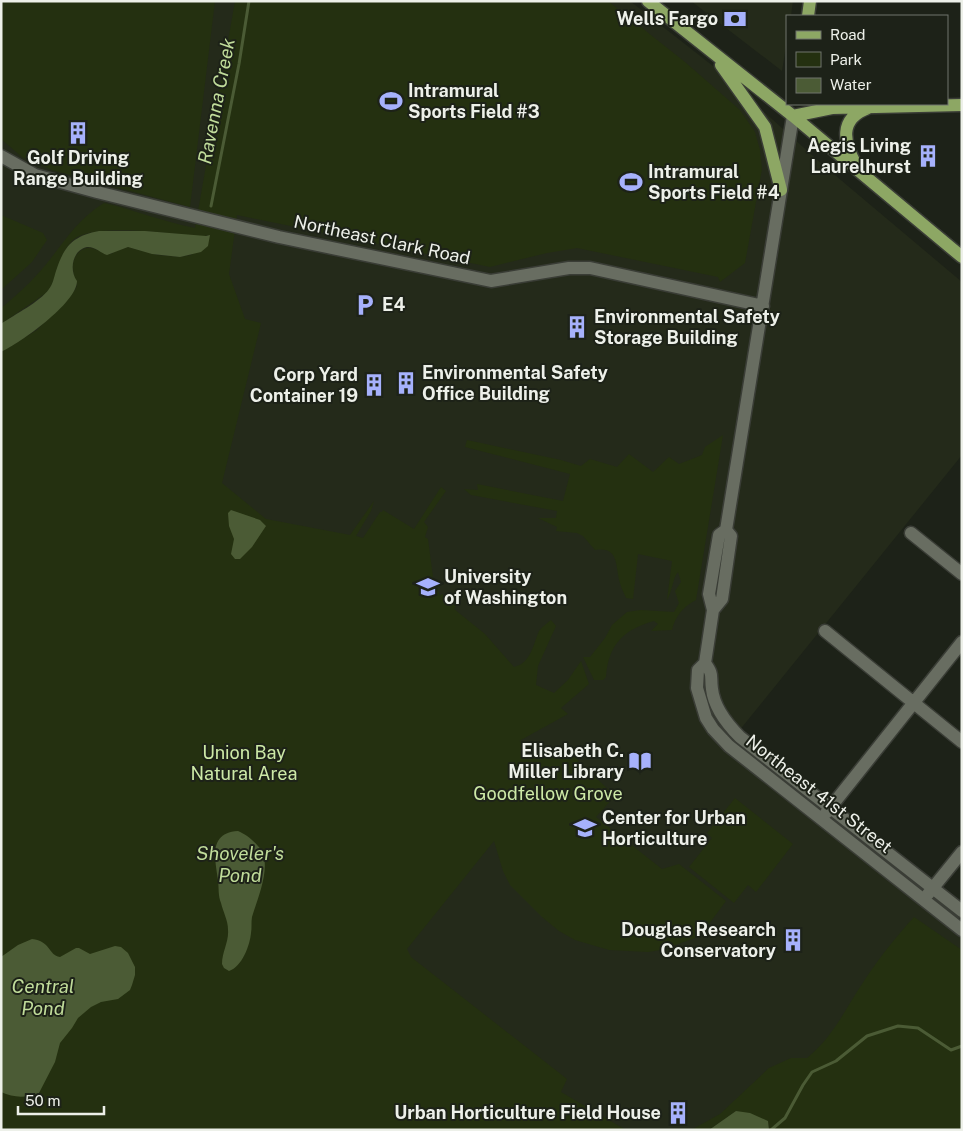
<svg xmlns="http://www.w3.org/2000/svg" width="963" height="1131" viewBox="0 0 963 1131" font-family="'Public Sans',sans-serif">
	<rect width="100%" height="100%" fill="#1d2218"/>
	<path fill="#242a1a" d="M1 1H630L713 66 823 165 962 282V455L726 747 962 937V995L856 1130H1Z
		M691 1H793L791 16H787V40L782 71Z"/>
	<path fill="#243010" d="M1 1H215L190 207 52 170 22 157 1 139Z
		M235 1H608L685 62 740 110 755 132 760 150 762 169 745 263 720 282 718 277 577 248 547 253 490 267 237 215 229 274 245 319 261 323 222 483 266 519 350 535 374 501 371 511 356 536 363 538 380 512H382L383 510 414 529 441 487 446 491 424 522 428 527 425 537 428 539 433 577 440 596 442 594 456 606 454 609 485 634 514 667C531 663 533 645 539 631 542 627 547 623 551 620L556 626 538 666 536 685 554 693 568 680 581 661 589 684 561 708 568 714 519 741 551 750 573 749 579 762 611 792 614 797 596 817 662 869 679 864 726 901 706 928 695 938 661 950 648 952 609 950 575 940 559 931 542 917 510 885 503 871 494 841 407 949 411 957 567 1079 561 1092 626 1130H1V352L37 330 75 290 77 285C73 273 69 261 80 251 84 249 87 247 91 248 99 250 102 253 111 254L116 251 128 247 157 255 180 257 191 255 209 235C200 238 188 235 178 234 154 232 89 224 72 241 57 256 59 279 46 293L1 324V308C16 296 31 282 43 268 64 243 76 220 104 203 135 210 164 222 195 228Z
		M1 215 43 233 47 240 32 262 1 290Z
		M723 435 696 600C684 606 675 616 672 630L651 631 658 624 654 621C624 629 608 645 606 677L603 680H594L583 657H590L605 638 612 625 627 612 641 610 674 612 679 603 675 591 681 582 678 572C673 577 672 592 667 600L672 561 638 554 633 599 626 598C624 593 621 588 620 583 615 567 620 546 595 550L583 536 577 533 556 531 557 527 538 518H556L557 511 471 495 464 489 478 490 477 484 563 501 570 474 465 447 467 440 561 460 581 466 590 459 617 467 629 454 653 472 669 457 679 464 702 455 705 447Z
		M735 798 793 844 756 892 748 885 734 903 689 867 712 838 707 833Z
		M914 917 962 950V1130H769L768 1121 736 1111 709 1130H691L720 1114 769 1068 791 1058H807C834 1036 845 1009 864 981 879 958 895 938 914 917Z"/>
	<path fill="#4b5b35" d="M99 231H145L206 236 210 235 208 246 201 252 180 257 152 254 128 247 107 255C101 253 94 246 87 247 72 250 69 271 77 281 77 303 20 343 1 352V324C15 314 40 302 49 289 53 284 54 277 56 271 64 246 73 236 99 231Z
		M231 510 260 520 266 526 252 547 240 559H235L231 554 234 539 229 526 228 513Z
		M238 831C248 835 262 847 264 857 268 875 257 900 252 917 251 922 252 928 251 933 250 945 242 967 229 971L224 968 222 964C222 952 229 942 228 930 228 920 223 912 221 903 218 896 219 888 218 880 215 859 208 833 238 831Z
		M32 939C51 941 48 955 60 957L76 948H79L90 954 115 946 121 947 128 953 135 967V975L132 985 130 990 118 999 101 1002 91 1007 78 1018 72 1028 60 1043 55 1062 39 1093C26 1098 14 1098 1 1092V957L18 945Z
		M736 1111 750 1113 768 1121 769 1130H709Z"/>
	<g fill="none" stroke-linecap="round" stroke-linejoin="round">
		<path stroke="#4b5b35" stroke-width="3" d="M211 206 239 64 249 1
			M771 1130 785 1118 803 1085 812 1072 836 1061 867 1036 898 1026 918 1028 951 1050 962 1046"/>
		<defs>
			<path id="minor" d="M793 116 726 530 719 535 709 594 713 610 705 663 698 670 697 688 706 718 713 729 729 746 962 930
				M1 156 35 175 97 192 279 237 491 281 569 268H590L763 306
				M911 533 962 574
				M713 610 722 599 731 536 726 530
				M825 631 962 742
				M705 663C714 676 710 674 712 689 714 708 727 724 740 737L962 911
				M826 813 962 642
				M928 894 962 852"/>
			<path id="major" d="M648 1 793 116 962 257
				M808 16 810 1
				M721 65 765 127 781 190
				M793 116 832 108 962 105
				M856 165C844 143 838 119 868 108"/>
		</defs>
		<use href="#minor" stroke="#3a3d36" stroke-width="15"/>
		<use href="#major" stroke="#3a3d36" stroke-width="15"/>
		<use href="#minor" stroke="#686d61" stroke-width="12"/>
		<use href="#major" stroke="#8da764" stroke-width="12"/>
	</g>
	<defs>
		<symbol id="bank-bare" viewBox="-9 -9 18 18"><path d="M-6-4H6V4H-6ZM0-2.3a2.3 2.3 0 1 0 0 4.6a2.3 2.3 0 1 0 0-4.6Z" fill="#a6b1fc" stroke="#1d2218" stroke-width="2.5" paint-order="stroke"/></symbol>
		<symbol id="stadium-bare" viewBox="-9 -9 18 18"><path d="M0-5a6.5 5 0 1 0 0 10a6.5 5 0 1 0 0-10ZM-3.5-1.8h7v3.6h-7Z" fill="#a6b1fc" stroke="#1d2218" stroke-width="2.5" paint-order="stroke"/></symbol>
		<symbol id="building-bare" viewBox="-9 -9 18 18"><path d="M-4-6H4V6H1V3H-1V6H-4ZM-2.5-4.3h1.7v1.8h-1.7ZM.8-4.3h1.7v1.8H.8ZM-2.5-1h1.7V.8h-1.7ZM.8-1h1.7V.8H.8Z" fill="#a6b1fc" stroke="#1d2218" stroke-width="2.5" paint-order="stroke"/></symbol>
		<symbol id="parking-bare" viewBox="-9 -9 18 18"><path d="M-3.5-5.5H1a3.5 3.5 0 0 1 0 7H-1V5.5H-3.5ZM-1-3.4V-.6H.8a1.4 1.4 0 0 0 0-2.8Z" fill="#a6b1fc" stroke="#1d2218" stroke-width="2.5" paint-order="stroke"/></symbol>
		<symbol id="university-bare" viewBox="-9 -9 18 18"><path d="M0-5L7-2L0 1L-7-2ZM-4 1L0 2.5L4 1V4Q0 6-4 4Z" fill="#a6b1fc" stroke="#1d2218" stroke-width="2.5" paint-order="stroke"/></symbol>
		<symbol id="library-bare" viewBox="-9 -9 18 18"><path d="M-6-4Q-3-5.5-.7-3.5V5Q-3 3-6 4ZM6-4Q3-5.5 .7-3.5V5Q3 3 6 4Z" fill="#a6b1fc" stroke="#1d2218" stroke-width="2.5" paint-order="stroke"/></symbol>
	</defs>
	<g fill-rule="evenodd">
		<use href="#bank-bare" x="719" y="3" width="32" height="32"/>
		<use href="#stadium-bare" x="375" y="85" width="32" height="32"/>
		<use href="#building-bare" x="62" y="117" width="32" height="32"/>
		<use href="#building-bare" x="912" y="140" width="32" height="32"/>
		<use href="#stadium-bare" x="615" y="166" width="32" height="32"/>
		<use href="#parking-bare" x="349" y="289" width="32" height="32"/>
		<use href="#building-bare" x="561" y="311" width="32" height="32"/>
		<use href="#building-bare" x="390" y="367" width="32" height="32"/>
		<use href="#building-bare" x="358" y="369" width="32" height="32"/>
		<use href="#university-bare" x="412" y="571" width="32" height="32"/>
		<use href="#library-bare" x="624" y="745" width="32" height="32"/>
		<use href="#university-bare" x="569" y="812" width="32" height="32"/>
		<use href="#building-bare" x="777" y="924" width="32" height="32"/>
		<use href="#building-bare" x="662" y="1097" width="32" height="32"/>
	</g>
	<g text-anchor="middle" stroke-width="4" stroke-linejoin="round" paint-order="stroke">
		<g font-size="18" font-weight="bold" fill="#edf0e9" stroke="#1d2218" text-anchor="start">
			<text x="718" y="25" text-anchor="end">Wells Fargo</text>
			<text x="408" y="97">Intramural<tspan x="408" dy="21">Sports Field #3</tspan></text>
			<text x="911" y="152" text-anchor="end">Aegis Living<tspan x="911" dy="21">Laurelhurst</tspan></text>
			<text x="78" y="164" text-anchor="middle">Golf Driving<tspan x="78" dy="21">Range Building</tspan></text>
			<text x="648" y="178">Intramural<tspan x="648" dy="21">Sports Field #4</tspan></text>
			<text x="382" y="311">E4</text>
			<text x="594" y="323">Environmental Safety<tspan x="594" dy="21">Storage Building</tspan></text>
			<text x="422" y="379">Environmental Safety<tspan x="422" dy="21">Office Building</tspan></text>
			<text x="358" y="381" text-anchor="end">Corp Yard<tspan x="358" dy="21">Container 19</tspan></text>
			<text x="444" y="583">University<tspan x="444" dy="21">of Washington</tspan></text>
			<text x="624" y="757" text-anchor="end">Elisabeth C.<tspan x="624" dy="21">Miller Library</tspan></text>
			<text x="602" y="824">Center for Urban<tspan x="602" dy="21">Horticulture</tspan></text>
			<text x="776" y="936" text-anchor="end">Douglas Research<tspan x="776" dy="21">Conservatory</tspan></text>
			<text x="661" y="1119" text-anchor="end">Urban Horticulture Field House</text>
		</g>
		<g font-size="18" fill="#edf0e9" stroke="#1d2218">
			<text transform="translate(382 240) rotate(12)" y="6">Northeast Clark Road</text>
			<text transform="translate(819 794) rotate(38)" y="6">Northeast 41st Street</text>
		</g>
		<g font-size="18" fill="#cde9a7" stroke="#1d2218">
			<text x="244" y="759">Union Bay<tspan x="244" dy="21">Natural Area</tspan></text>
			<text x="548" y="800">Goodfellow Grove</text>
		</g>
		<g font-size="19" font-style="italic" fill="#c0dc9a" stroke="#1d2218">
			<text transform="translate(216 101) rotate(-79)" y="7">Ravenna Creek</text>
			<text x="240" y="860">Shoveler's<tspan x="240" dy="22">Pond</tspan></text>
			<text x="43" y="993">Central<tspan x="43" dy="22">Pond</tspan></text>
		</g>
	</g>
	<rect width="963" height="1131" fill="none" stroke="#edf0e9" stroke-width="5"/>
	<rect x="786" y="15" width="162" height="90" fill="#1d2218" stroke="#70746c"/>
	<rect x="796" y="31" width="25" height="8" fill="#8da764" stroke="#70746c"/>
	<text x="830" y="40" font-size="15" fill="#edf0e9">Road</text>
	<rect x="796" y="52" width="25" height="15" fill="#243010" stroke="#70746c"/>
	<text x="830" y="65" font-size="15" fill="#edf0e9">Park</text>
	<rect x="796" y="78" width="25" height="15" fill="#4b5b35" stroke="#70746c"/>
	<text x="830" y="90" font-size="15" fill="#edf0e9">Water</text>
	<path d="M18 1106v8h86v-8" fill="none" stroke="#edf0e9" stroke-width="2.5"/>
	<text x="25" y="1106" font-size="15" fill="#edf0e9" stroke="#1d2218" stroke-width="4" paint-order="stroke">50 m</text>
</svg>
